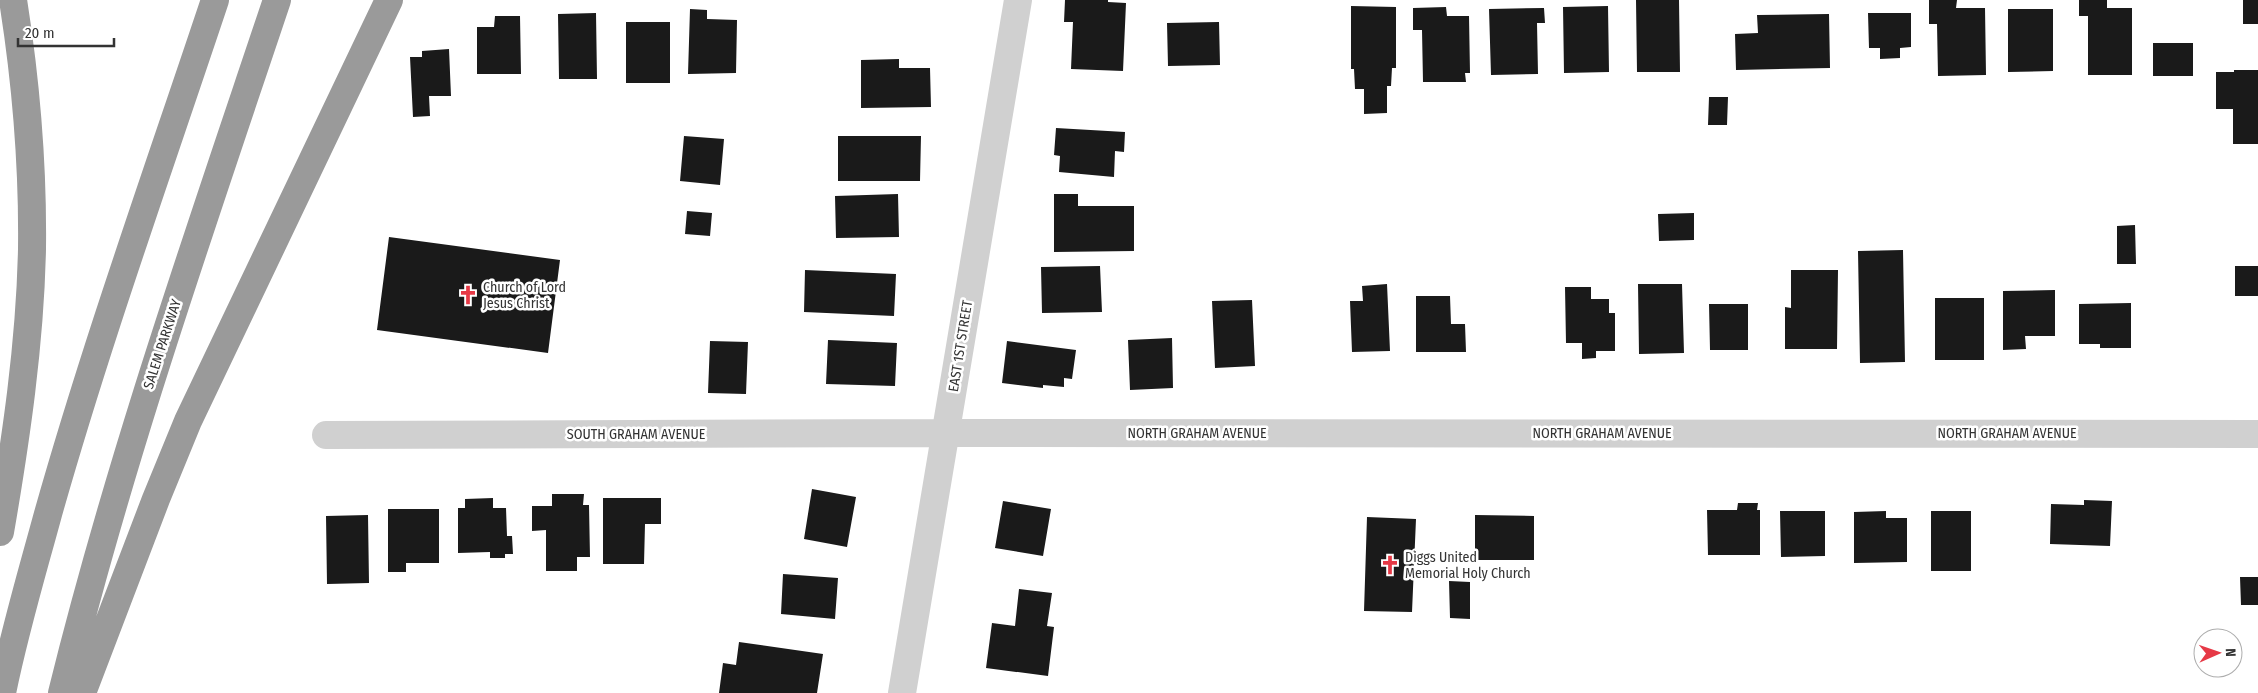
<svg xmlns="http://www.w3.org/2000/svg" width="2258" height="693" viewBox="0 0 2258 693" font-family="'Fira Sans Condensed',sans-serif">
	<rect width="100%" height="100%" fill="#fff"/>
	<path fill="#1a1a1a" d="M1065 0H1108V2L1126 3 1123 71 1071 69 1073 22H1064Z
		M1636 0H1679L1680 72H1637Z
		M1929 0H1957L1956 8H1985L1986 75 1938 76 1937 24H1929Z
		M2079 0H2107V8H2132V75H2088V16H2079Z
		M2243 0H2258V24H2243Z
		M1351 6 1396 7V68H1392L1391 86H1387V113L1364 114V89H1355L1354 69H1351Z
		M1608 6 1609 72 1564 73 1563 7Z
		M1446 7 1447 16H1469L1470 73H1465L1466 82H1423L1422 30H1413V8Z
		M1544 8 1545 23H1537L1538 74 1491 75 1489 9Z
		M690 9 707 10V19L737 20 736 73 688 74Z
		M2008 9H2053V71L2008 72Z
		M596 13 597 79H559L558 14Z
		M1868 13H1911V47L1900 48V58L1880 59V48H1869Z
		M1829 14 1830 68 1736 70 1735 34 1758 33 1757 15Z
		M495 16H520L521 74H477V27H494Z
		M626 22H670V83H626Z
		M1219 22 1220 65 1168 66 1167 23Z
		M2153 43H2193V76H2153Z
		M449 49 451 96H429L430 116 413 117 410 57H422V51Z
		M899 59V68H930L931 107 861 108V60Z
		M2234 70H2258V144H2233V109H2216V72H2234Z
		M1709 97H1728L1727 125H1708Z
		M1056 128 1125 132 1124 152 1115 151 1114 177 1059 172 1060 156 1054 155Z
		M684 136 724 139 720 185 680 181Z
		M838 136H921L920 181H838Z
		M898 194 899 237 836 238 835 196Z
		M1054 194H1078V206H1134V251L1054 252Z
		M687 211 712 213 710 236 685 234Z
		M1694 213V240L1659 241 1658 214Z
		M2135 225 2136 264H2117V226Z
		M389 237 560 260 548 353 377 330Z
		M1903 250 1905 362 1860 363 1858 251Z
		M1100 266 1102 312 1042 313 1041 267Z
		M2235 266H2258V296H2235Z
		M805 270 896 274 894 316 804 312Z
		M1791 270H1838L1837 349H1785V307L1791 308Z
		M1387 284 1390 351 1352 352 1350 301H1363L1362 286Z
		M1638 284H1682L1684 353 1639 354Z
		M1565 287H1591V299H1609V313H1615V351H1596V358L1582 359V343H1566Z
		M2055 290V336H2025L2026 349 2003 350V291Z
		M1416 296H1450L1451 324H1465L1466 352H1416Z
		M1935 298H1984V360H1935Z
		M1252 300 1255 366 1215 368 1212 301Z
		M2131 303V348H2100V344H2079V304Z
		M1709 304H1748V350H1710Z
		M1172 338 1173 388 1130 390 1128 340Z
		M828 340 897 343 895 386 826 384Z
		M710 341 748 342 746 394 708 393Z
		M1007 341 1076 350 1072 379 1064 378V387L1043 385V388L1002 383Z
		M812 489 856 497 847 547 804 539Z
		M552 494H584L583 505H589L590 557H577V571H546V530L532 531V506H552Z
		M493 498V508H506L507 536H512L513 554H505V558H490V552L458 553V508H465V499Z
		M603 498H661V524H645L644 564H603Z
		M2084 500 2112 501 2110 546 2050 544 2051 504 2084 505Z
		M1003 501 1051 509 1043 556 995 548Z
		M1738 503H1758L1757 510H1760V555H1708L1707 510H1737Z
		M388 509H439V563H406V572H388Z
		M1780 511H1825V556L1781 557Z
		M1886 511V518H1907V562L1854 563V512Z
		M1931 511H1971V571H1931Z
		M368 515 369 583 327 584 326 516Z
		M1475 515 1534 516V560H1475Z
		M1367 517 1416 519 1412 612 1364 611Z
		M783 574 838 578 835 619 781 614Z
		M2240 577H2258V605H2241Z
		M1449 581 1470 582V619L1450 618Z
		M1019 589 1052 593 1047 626 1054 627 1048 676 986 668 992 623 1015 626Z
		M739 642 823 654 817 693H719L723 663 736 665Z"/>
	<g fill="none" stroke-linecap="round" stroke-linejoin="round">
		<path stroke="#d0d0d0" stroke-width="28" d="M326 435 945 433 2258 434
			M902 693 1018 0"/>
		<path stroke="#9a9a9a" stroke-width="28" d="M0 532C16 439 30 344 32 249 33 166 26 82 13 0
			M2 693C14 633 32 573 48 514 97 341 158 171 215 0
			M62 693C120 458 200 230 277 0
			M82 693 156 499 188 421 389 0"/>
	</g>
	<defs>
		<symbol id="church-bare" viewBox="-9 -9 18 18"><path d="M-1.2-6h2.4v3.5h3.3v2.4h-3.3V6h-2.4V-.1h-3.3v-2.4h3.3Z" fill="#e63946" stroke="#fff" stroke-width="2.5" paint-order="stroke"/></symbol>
	</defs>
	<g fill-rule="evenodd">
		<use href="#church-bare" x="454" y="281" width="28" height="28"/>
		<use href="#church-bare" x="1376" y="551" width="28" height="28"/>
	</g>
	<g text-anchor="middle" stroke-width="5" stroke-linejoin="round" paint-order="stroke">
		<g font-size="14" fill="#333" stroke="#fff" text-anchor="start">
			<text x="483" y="292">Church of Lord<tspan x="483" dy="16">Jesus Christ</tspan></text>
			<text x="1405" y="562">Diggs United<tspan x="1405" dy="16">Memorial Holy Church</tspan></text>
		</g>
		<g font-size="14" fill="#333" stroke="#fff">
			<text transform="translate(162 344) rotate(-72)" y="5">SALEM PARKWAY</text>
			<text transform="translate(960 346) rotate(-81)" y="5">EAST 1ST STREET</text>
			<text x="1197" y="438">NORTH GRAHAM AVENUE</text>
			<text x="1602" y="438">NORTH GRAHAM AVENUE</text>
			<text x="2007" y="438">NORTH GRAHAM AVENUE</text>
			<text x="636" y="439">SOUTH GRAHAM AVENUE</text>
		</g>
	</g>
	<g transform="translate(2218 653) rotate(88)"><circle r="24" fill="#ffffff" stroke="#adadad"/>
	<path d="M0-4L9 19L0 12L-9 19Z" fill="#e63946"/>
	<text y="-8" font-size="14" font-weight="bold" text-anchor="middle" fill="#333333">N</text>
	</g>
	<path d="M18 38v8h96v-8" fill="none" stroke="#333333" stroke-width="2.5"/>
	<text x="25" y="38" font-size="15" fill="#333333" stroke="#ffffff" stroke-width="4" paint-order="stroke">20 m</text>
</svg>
